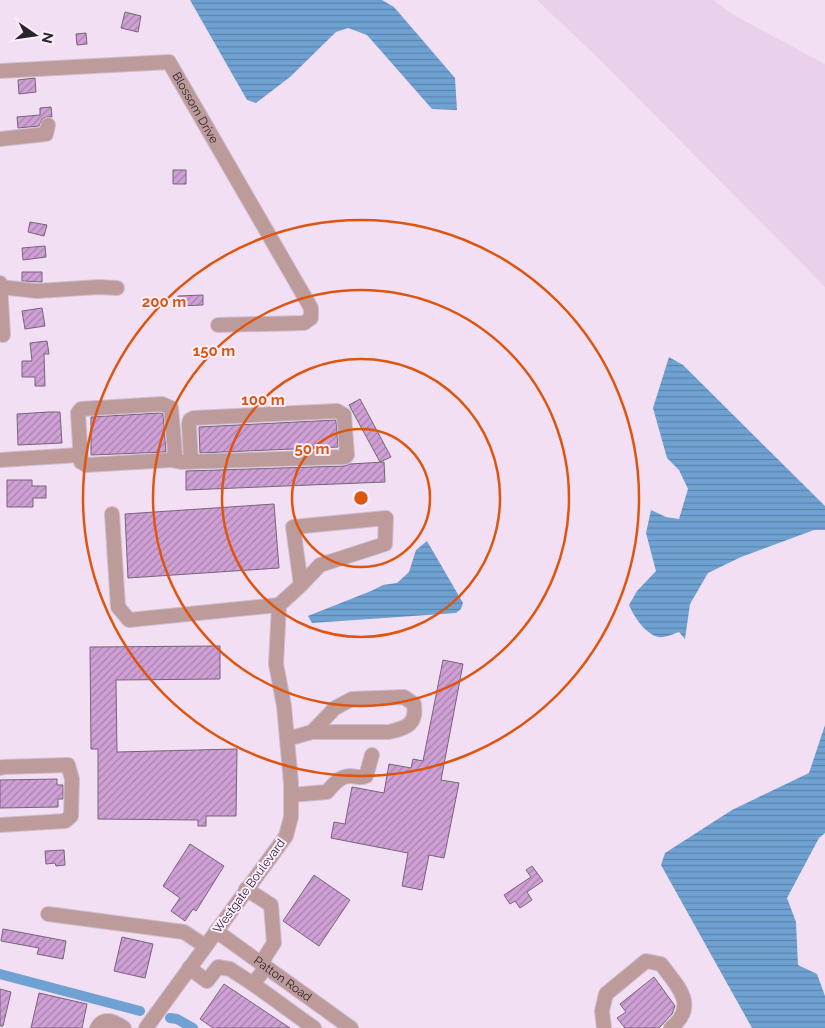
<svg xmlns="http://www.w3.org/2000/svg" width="825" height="1028" viewBox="0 0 825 1028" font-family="Raleway,sans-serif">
	<defs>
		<pattern id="water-rules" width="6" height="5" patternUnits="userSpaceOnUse" patternTransform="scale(1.25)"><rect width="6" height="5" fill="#6fa2d3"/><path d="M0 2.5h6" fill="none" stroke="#5b84ab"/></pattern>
		<pattern id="building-hatch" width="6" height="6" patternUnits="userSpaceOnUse" patternTransform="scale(1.25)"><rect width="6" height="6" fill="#cfa0d5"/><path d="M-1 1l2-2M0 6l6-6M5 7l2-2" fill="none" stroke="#a882ad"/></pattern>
	</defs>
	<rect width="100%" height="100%" fill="#f2dff4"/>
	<path fill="#e9d1ec" d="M537 0H713L732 14 825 64V287L600 60Z"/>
	<path fill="url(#water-rules)" d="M190 0H382L394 7 455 78 457 110 432 109 367 35 348 28 336 32 290 77 256 103 247 100Z
		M669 357 683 365 825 506V530H814L741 557 708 573 690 604 685 639 679 632C673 634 665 638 659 637 646 635 634 617 629 605L637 591 656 571 646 533 651 510 666 517 679 519 688 489 679 470 667 458 653 408Z
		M427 541 463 603 461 609 456 613 312 623 308 616 371 591 383 585 397 583 409 572 416 550Z
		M825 725V833L819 838 787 898 796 922 798 965 817 974 825 996V1028H752L661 865 665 853 732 810 809 773Z"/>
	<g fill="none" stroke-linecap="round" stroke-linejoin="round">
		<path stroke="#6fa2d3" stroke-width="10" d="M0 974 140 1011
			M170 1018 177 1019 193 1028"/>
	</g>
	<path fill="url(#building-hatch)" stroke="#756578" d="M125 12 141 16 138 32 121 28Z
		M86 33 87 44 77 45 76 34Z
		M35 78 36 92 19 94 18 80Z
		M51 107 52 117H46L42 119 39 126 18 128 17 117 40 115V108Z
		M173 170H186V184H173Z
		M30 222 47 225 44 236 28 232Z
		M45 246 46 257 23 260 22 248Z
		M22 272H42V282L22 281Z
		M203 295V305L178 306V296Z
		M42 308 45 326 25 329 22 311Z
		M47 341 49 354H44L45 386H35V377H22V361H32L30 343Z
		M360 399 391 457 380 462 349 405Z
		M49 412H60L62 443 18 445 17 414Z
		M160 413 163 414 166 452 91 455V417Z
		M336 420 338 447 200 453 199 427Z
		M384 462 385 482 186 490V471L345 466 350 464Z
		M7 480H32V486H46V498H33V507H7Z
		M274 504 279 568 128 578 125 514Z
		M220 646V679L116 680 117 752 237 749 236 816H206V826H198V820L98 819V749H91L90 647Z
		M443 660 463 664 441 780 459 783 444 858 429 855 422 890 402 886 408 853 331 838 334 822 345 824 352 787 384 793 389 764 411 768 413 759 423 761Z
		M57 779V785H63V799H58V807L0 808V780Z
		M190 844 224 866 196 911 193 909 185 921 171 911 180 898 163 886Z
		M64 850 65 865 56 866 55 863 46 864 45 851Z
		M532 866 543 881 527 892 532 900 520 908 515 901 510 904 504 895 531 877 526 870Z
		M314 875 350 900 319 946 283 921Z
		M3 929 66 941 63 959 37 954 39 948 1 941Z
		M122 937 153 944 145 978 114 971Z
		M654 977 675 1006 672 1014 659 1028H625L617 1018 626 1012 620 1004Z
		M224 984 290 1028H213L200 1019Z
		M0 989 11 992 3 1026H0Z
		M39 993 87 1004 82 1028H31Z"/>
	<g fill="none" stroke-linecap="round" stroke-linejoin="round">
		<defs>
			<g id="minor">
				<path id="s1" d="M0 71 169 62 311 308V318L304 323 218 325"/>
				<path d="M0 139 46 134 48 125"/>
				<path d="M0 283 3 335"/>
				<path d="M0 287 37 291 99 287 117 288"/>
				<path d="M162 404 171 408 175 453 171 460 86 465 81 462 78 413 81 409Z"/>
				<path d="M0 460 79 455"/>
				<path d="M171 460 181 462 345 457 347 455 344 415 337 411 194 418 190 420 189 424 191 462"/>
				<path d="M112 514 118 607 129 620 279 605 276 664 284 706 291 783V817L286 836 146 1028"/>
				<path d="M279 605 301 585 320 565 385 544 386 518 293 527 301 585"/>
				<path d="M287 739 312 732H389C407 728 417 724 414 704L404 697 352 699 335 708 312 732"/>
				<path d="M0 768 3 767 68 765 72 779 71 816 65 821 0 825"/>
				<path d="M291 795 327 792C333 785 340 776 350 776 356 776 360 779 366 776L372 755"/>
				<path d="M246 889 271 905 274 943 261 963"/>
				<path d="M48 914 184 932 205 946"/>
				<path id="s2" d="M216 931 351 1028"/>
				<path d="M266 967 253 984 314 1028"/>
				<path d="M189 968 207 981 218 967 230 969 253 984"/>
				<path d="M97 1028C104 1016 115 1022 124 1028"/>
				<path d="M604 1028 602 1011 606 994 646 961 661 964C677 986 699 1005 671 1028"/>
			</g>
		</defs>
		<use href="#minor" stroke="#cebdd0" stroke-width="16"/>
		<use href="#minor" stroke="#bd9b9a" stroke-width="14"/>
	</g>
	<g fill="none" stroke="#de560e" stroke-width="2.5">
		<circle cx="361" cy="498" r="69"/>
		<circle cx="361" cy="498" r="139"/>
		<circle cx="361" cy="498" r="208"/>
		<circle cx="361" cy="498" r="278"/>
	</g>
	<g text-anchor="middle" stroke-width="4" stroke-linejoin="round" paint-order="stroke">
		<g font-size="12" fill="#2a242b" stroke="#fdeeff">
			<text dy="4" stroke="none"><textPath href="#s1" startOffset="222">Blossom Drive</textPath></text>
			<text transform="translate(249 886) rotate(-54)" y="4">Westgate Boulevard</text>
			<text dy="4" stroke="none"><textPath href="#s2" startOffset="82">Patton Road</textPath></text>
		</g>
	</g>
	<circle cx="361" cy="498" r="8" fill="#de560e" stroke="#fdeeff" stroke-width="2.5"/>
	<g font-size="15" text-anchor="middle" font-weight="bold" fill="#de560e" stroke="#fdeeff" stroke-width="4" stroke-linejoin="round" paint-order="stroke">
		<text x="164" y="307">200 m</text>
		<text x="214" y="356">150 m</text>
		<text x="263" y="405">100 m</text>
		<text x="312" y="454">50 m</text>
	</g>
	<g transform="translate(35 35) rotate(103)" stroke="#fdeeff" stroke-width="4" paint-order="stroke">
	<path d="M0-4L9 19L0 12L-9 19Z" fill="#2a242b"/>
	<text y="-8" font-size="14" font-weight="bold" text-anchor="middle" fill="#2a242b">N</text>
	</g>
</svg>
